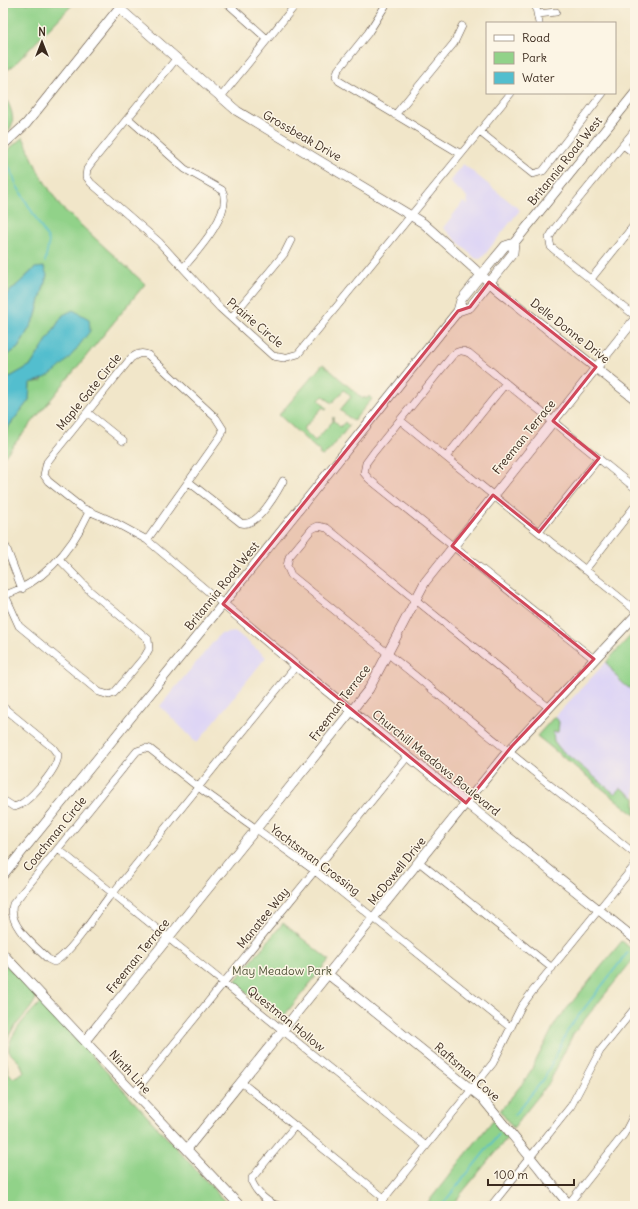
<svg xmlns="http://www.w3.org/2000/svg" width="638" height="1209" viewBox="0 0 638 1209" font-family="Delius,sans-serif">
	<rect width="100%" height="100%" fill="#fcf5e5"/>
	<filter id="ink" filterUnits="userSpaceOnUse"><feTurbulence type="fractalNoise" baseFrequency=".025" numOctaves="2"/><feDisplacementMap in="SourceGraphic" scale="8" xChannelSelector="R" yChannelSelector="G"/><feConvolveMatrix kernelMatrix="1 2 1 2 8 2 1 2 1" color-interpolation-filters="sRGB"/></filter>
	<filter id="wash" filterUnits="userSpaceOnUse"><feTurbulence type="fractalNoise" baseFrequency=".012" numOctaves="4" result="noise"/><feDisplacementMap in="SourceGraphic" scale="16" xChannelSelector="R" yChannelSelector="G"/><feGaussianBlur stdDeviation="0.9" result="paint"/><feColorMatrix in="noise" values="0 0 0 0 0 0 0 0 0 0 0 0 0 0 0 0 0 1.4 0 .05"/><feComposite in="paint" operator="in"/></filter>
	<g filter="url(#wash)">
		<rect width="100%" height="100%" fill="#f1e6c9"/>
		<path fill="#ded5f5" d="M463 164 520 210 482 258 479 259 475 258 443 228 463 202 468 205 467 197 449 182Z
			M635 631V815L537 736Z
			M236 632 266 657 197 743 160 706 220 634Z"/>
		<path fill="#91d289" stroke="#667e54" d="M3 3H74L13 66 3 73Z
			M3 92C11 109 20 123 3 137Z
			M23 137 39 173 60 206 145 284 3 458V434L29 400 30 383 42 381 63 315 31 365 3 381V358L18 348 35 318 47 275 35 268 3 298V269L8 261 3 250V154Z
			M323 364 363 399 364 397 367 399 369 396 372 399 353 421 340 410 351 397 344 390 332 403 323 396 319 400 327 408 325 409 323 407 303 429 315 441 333 421V417V420L340 427 345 422 349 426 330 450 322 456 319 454 320 452 279 415Z
			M635 631V691H634C621 684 615 675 607 663V661Z
			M555 716 559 722 558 732H553L554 741 560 749 615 794 621 788 635 798V815L537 736Z
			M283 923 329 960 283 1017 277 1018 237 985 236 980Z
			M622 941 635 952V957L573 1034 549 1083 513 1128 500 1111 527 1078 556 1022Z
			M3 962 37 996C31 1014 10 1025 6 1044 4 1052 7 1064 8 1072L13 1078 24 1072 20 1063 9 1052C6 1036 31 1012 42 1001L229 1206H3Z
			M493 1120 507 1138 451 1206H425Z"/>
		<path fill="#53bece" stroke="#477476" d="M44 267 47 275 35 318 18 348 3 358V298L35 268Z
			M73 310 89 319 90 331C73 353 59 377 30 383L29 400 3 434V381L31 365 63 315Z"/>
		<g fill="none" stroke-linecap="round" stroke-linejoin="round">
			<path stroke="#53bece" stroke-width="1.5" d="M5 157 17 186 49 241 45 262
				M514 1115 544 1079 569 1028 628 952
				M441 1206 499 1134"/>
		</g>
	</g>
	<g filter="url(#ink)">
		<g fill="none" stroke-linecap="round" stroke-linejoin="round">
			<defs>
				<path id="street" d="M227 3 267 39
					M387 3 368 33 338 70 336 76 339 81 461 154
					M535 3 539 23
					M538 14 556 12
					M176 59 92 162 87 169 86 176 91 183 159 242 220 308 273 356 284 358 298 354 511 93
					M220 98 297 3
					M395 115 454 43 462 26
					M129 119 185 169 222 190C234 211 197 252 183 268
					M635 130 555 228 549 238 551 247 635 316
					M480 132 533 174 543 171 603 93
					M623 145 635 154
					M591 279 635 224
					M231 318 284 254 291 240
					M88 413 123 441
					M400 420 635 610
					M446 457 506 383
					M189 482 241 523C257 528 276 494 283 481
					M539 532 599 458
					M147 540 222 434 223 429 216 418 148 355C141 352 137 354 131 358L47 462 44 475 48 481 82 508 112 521 147 540 223 604
					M3 545 6 547 22 589
					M585 570 635 506
					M5 595 19 626 99 692 109 695 114 693 145 656 149 649 148 639 90 591 60 560
					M3 596C44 582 71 551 89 512
					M594 659 369 479 364 473 366 463 374 452 452 356C458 350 462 350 469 353L635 488
					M296 666 113 893 108 898C96 914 70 954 54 962L48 959C35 946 7 925 13 904L137 751 146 748 150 749 198 787 315 871 511 1028
					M3 707 53 748 58 755C58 769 28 804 14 807L3 800
					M548 707 327 528 318 526 312 529 289 557 287 566 291 575 635 854
					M58 849 426 1146
					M419 862 552 968
					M241 1082 384 1198
					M134 1093 408 756
					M279 1206C267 1203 257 1193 252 1182V1178L295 1126
					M378 1206 493 1063 521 1007 532 992 635 865
					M491 1206 571 1106 600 1051 635 1008
					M567 1206 624 1134 635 1113"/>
				<path id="secondary" d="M119 8 237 111 423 223 498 290 635 399
					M3 145 26 124 123 3
					M458 311 470 307 513 253 514 243 635 93
					M223 604 296 666 635 939
					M3 875 223 604 458 311 461 300 481 275 505 246 514 243
					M3 954 240 1206
					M329 975 482 1098 570 1206
					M85 1041 369 689 425 582 635 319
					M187 1149 503 757 635 616"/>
			</defs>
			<use href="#street" stroke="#564638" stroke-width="8"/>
			<use href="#secondary" stroke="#564638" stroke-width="10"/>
			<use href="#street" stroke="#fff" stroke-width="7"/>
			<use href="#secondary" stroke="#fff" stroke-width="9"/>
		</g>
	</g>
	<path fill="#d1495b" fill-opacity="0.2" stroke="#d1495b" stroke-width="3" stroke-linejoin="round" d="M489 282 596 367 553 421 599 458 539 532 493 495 452 546 594 659 512 746 466 803 223 604 458 311 470 307Z"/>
	<g text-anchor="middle" stroke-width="3" stroke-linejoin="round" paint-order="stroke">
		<g font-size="12" fill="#3b2a1e" stroke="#fcf5e5">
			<text transform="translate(302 136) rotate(30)" y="4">Grossbeak Drive</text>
			<text transform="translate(565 161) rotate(-51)" y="4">Britannia Road West</text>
			<text transform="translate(255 323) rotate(40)" y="4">Prairie Circle</text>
			<text transform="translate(570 331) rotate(38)" y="4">Delle Donne Drive</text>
			<text transform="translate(89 392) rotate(-51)" y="4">Maple Gate Circle</text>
			<text transform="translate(524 437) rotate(-51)" y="4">Freeman Terrace</text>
			<text transform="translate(222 586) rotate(-51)" y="4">Britannia Road West</text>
			<text transform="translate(340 703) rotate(-53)" y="4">Freeman Terrace</text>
			<text transform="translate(436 763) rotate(39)" y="4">Churchill Meadows Boulevard</text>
			<text transform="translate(55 834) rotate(-51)" y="4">Coachman Circle</text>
			<text transform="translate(315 860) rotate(37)" y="4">Yachtsman Crossing</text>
			<text transform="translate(397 871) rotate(-51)" y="4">McDowell Drive</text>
			<text transform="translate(263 918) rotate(-51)" y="4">Manatee Way</text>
			<text transform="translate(138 956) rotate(-51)" y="4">Freeman Terrace</text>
			<text transform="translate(286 1019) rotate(39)" y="4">Questman Hollow</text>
			<text transform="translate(130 1072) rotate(47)" y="4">Ninth Line</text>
			<text transform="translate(467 1072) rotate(41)" y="4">Raftsman Cove</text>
		</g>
		<g font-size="12" fill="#505439" stroke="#fcf5e5">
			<text x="282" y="975">May Meadow Park</text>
		</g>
	</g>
	<rect width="638" height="1209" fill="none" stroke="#fcf5e5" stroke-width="16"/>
	<rect x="486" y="22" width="130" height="72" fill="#fcf5e5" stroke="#afa495"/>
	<rect x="494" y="35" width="20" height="6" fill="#ffffff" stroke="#afa495"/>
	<text x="522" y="42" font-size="12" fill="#3b2a1e">Road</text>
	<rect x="494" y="52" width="20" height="12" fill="#91d289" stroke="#afa495"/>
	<text x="522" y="62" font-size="12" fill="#3b2a1e">Park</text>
	<rect x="494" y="72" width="20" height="12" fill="#53bece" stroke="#afa495"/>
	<text x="522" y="82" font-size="12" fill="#3b2a1e">Water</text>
	<g transform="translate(42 42)" stroke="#fcf5e5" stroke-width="3" paint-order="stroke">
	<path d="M0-3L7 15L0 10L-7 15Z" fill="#3b2a1e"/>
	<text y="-6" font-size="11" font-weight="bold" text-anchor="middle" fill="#3b2a1e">N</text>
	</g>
	<path d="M488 1179v6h86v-6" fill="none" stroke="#3b2a1e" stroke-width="2"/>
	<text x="494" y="1179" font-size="12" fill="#3b2a1e" stroke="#fcf5e5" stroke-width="3" paint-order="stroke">100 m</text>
</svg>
